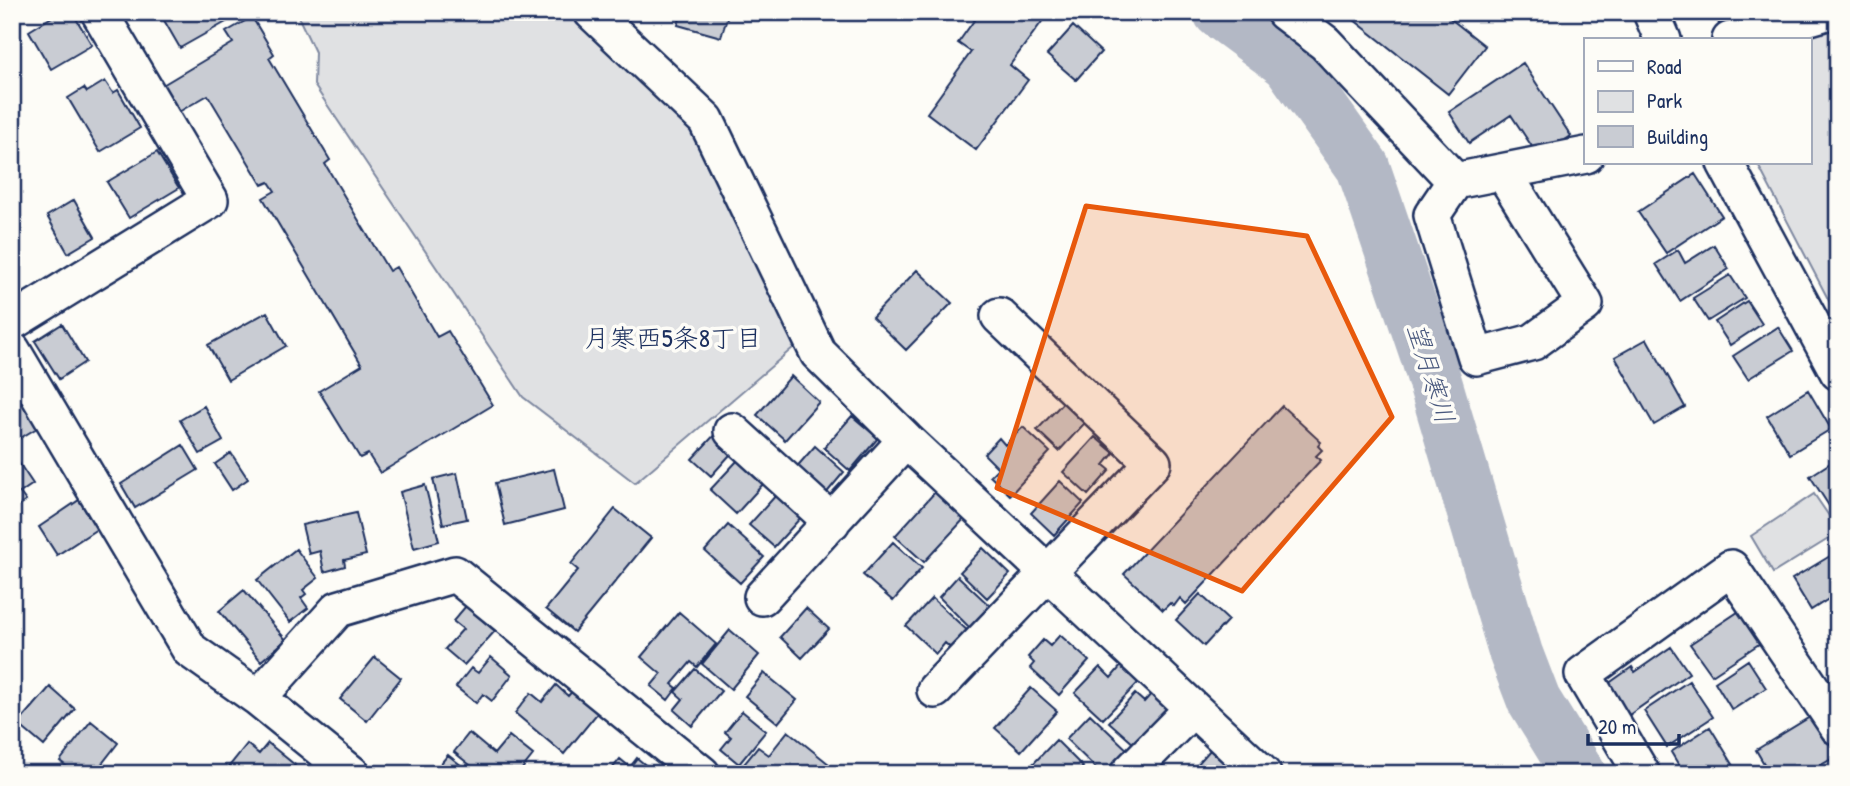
<svg xmlns="http://www.w3.org/2000/svg" width="1850" height="786" viewBox="0 0 1850 786" font-family="'Patrick Hand','Klee One',sans-serif">
	<rect width="100%" height="100%" fill="#fdfcf7"/>
	<filter id="ink" filterUnits="userSpaceOnUse"><feTurbulence type="fractalNoise" baseFrequency=".0143" numOctaves="2"/><feDisplacementMap in="SourceGraphic" scale="14" xChannelSelector="R" yChannelSelector="G"/><feConvolveMatrix kernelMatrix="1 2 1 2 8 2 1 2 1" color-interpolation-filters="sRGB"/></filter>
	<g filter="url(#ink)">
		<path fill="#e0e1e3" stroke="#7e88a0" stroke-width="2" d="M296 12H574L695 130 801 341 635 483 523 397 314 85 315 52Z
			M1838 24V318L1757 163H1810V40H1784Z
			M1814 494 1838 529V533L1773 573 1751 536Z"/>
		<g fill="none" stroke-linecap="round" stroke-linejoin="round">
			<path stroke="#b3b8c5" stroke-width="54" d="M1220 12 1289 63 1363 167 1427 355 1516 654 1534 701 1579 774"/>
		</g>
		<path fill="#c9ccd3" stroke="#1b2f5e" stroke-width="2" d="M60 12H72L92 45 51 69 29 31Z
			M166 12H232L235 17 180 48 161 15Z
			M682 12H729L721 37 678 25Z
			M980 12H1049L1010 65 1028 80 976 150 927 113 971 52 958 43Z
			M1344 12H1442L1485 46 1448 94Z
			M1715 12H1760L1761 15 1721 30Z
			M252 17 274 54 269 58 330 160 325 164 389 271 396 267 437 337 448 331 493 405 380 473 368 454 360 458 319 391 362 365 263 198 275 191 269 182 262 185 208 95 177 113 161 86 233 43 226 32Z
			M1073 26 1101 52 1076 80 1047 55Z
			M1523 63 1571 136 1539 157 1511 115 1469 143 1449 112Z
			M105 81 113 93 118 90 140 128 100 152 68 98 84 88 87 92Z
			M157 152 179 188 129 218 107 182Z
			M1695 174 1722 216 1666 253 1638 212Z
			M74 200 95 237 68 253 47 216Z
			M1714 245 1729 269 1680 301 1656 264 1678 250 1685 263Z
			M917 270 952 303 906 350 872 317Z
			M1730 275 1745 298 1708 321 1693 298Z
			M1747 301 1762 324 1730 345 1715 322Z
			M267 312 286 346 228 380 208 345Z
			M62 324 85 362 59 379 35 341Z
			M1778 327 1793 351 1748 379 1733 356Z
			M1647 339 1685 407 1654 425 1615 357Z
			M791 376 819 402 785 440 757 415Z
			M20 389 42 425 12 443V394Z
			M1808 390 1831 429 1790 454 1767 416Z
			M1071 394 1093 414 1059 451 1037 430Z
			M204 406 223 441 200 454 180 420Z
			M1282 406 1321 442 1318 446 1322 450 1316 456 1321 460 1186 604 1180 598 1174 606 1170 603 1163 610 1124 574Z
			M852 416 878 438 850 471 824 448Z
			M1023 427 1050 452 1010 495 990 476 998 468 984 454 999 438 1005 445Z
			M720 429 738 446 711 476 692 459Z
			M1095 437 1114 453 1104 465 1110 470 1088 495 1063 472Z
			M183 445 198 470 135 508 121 484Z
			M815 446 844 472 824 496 794 470Z
			M231 453 248 479 232 490 215 464Z
			M1838 458V505L1831 509 1810 476Z
			M17 460 33 484 20 493 26 501 12 510V463Z
			M738 460 764 483 736 514 710 490Z
			M554 469 564 510 505 525 495 483Z
			M457 473 467 519 443 524 433 479Z
			M1060 481 1083 503 1054 535 1031 513Z
			M425 485 439 541 414 548 400 492Z
			M936 491 965 518 924 562 895 536Z
			M778 493 803 515 774 547 749 525Z
			M79 500 97 529 57 555 39 527Z
			M615 509 651 538 574 632 546 609 578 570 571 564Z
			M356 513 366 555 344 560 345 566 324 572 320 551 309 554 302 525Z
			M728 525 764 557 740 583 705 551Z
			M893 542 922 568 893 601 863 575Z
			M983 548 1010 574 987 598 960 572Z
			M296 549 318 578 303 590 306 594 301 598 308 608 290 622 257 580Z
			M1835 553 1838 558V593L1811 610 1792 579Z
			M958 576 991 607 970 628 939 597Z
			M244 590 286 640 261 661 219 611Z
			M1200 594 1228 620 1204 646 1176 620Z
			M932 598 970 633 954 651 945 643 936 654 906 626Z
			M466 606 495 631 464 665 445 649 463 629 453 621Z
			M1747 606 1768 638 1712 675 1690 644Z
			M806 608 829 629 802 658 780 637Z
			M679 612 716 644 697 667 691 662 672 684 677 688 668 700 651 686 661 674 641 657Z
			M730 630 759 655 731 689 702 664Z
			M1060 635 1089 661 1059 695 1030 668 1034 663 1028 657 1043 640 1050 646Z
			M1671 647 1689 673 1629 715 1608 684 1632 667 1635 672Z
			M375 657 401 678 367 721 340 699Z
			M491 657 512 675 492 701 483 694 476 703 456 687 471 668 478 673Z
			M1748 660 1766 688 1732 710 1715 682Z
			M1121 666 1138 683 1103 719 1075 693 1100 667 1111 678Z
			M695 669 721 691 692 726 674 710 683 699 675 692Z
			M764 673 797 700 778 723 745 696Z
			M1689 681 1713 717 1667 747 1644 711Z
			M556 685 568 696 574 689 600 710 564 754 515 713 531 693 542 702Z
			M50 687 75 709 44 746 18 724Z
			M1031 688 1057 711 1021 751 995 728Z
			M1152 693 1169 708 1135 745 1109 722 1135 694 1144 702Z
			M742 711 766 731 739 764 721 749 731 737 725 732Z
			M1090 714 1134 756 1117 774H1102L1066 739Z
			M1810 717 1825 742 1830 739 1838 755 1806 774H1770L1756 750Z
			M91 721 118 743 94 774H76L60 761Z
			M1710 727 1734 766 1721 774H1684L1671 752Z
			M788 731 829 764 820 774H747L740 769 758 747 769 755Z
			M469 733 494 754 509 736 533 755 518 774H481L454 752Z
			M1056 740 1083 767 1076 774H1039L1031 766Z
			M268 743 295 765 288 774H223L247 744 259 754Z
			M1210 750 1236 774H1189Z
			M448 755 472 774H440L435 770Z
			M637 758 656 774H608L620 759 630 767Z"/>
		<g fill="none" stroke-linecap="round" stroke-linejoin="round">
			<defs>
				<path id="minor" d="M592 12 706 120 818 353 906 440 1263 774
					M1284 12 1325 43 1455 181 1586 155
					M1651 12 1663 40
					M1730 40 1827 12
					M1725 163 1838 372
					M1455 181 1432 215 1476 357 1533 342 1585 304 1503 172
					M12 322 210 200 99 12
					M12 350 190 650 258 698 352 774
					M732 431 832 522
					M762 597 906 440
					M935 690 1153 463 999 316
					M258 698 338 609 455 574 702 774
					M1128 774 1192 709
					M1642 774 1583 674 1731 568 1838 727"/>
			</defs>
			<use href="#minor" stroke="#1b2f5e" stroke-width="40"/>
			<use href="#minor" stroke="#fdfcf7" stroke-width="35"/>
		</g>
	</g>
	<path fill="#e8590c" fill-opacity="0.2" stroke="#e8590c" stroke-width="5" stroke-linejoin="round" d="M1086 206 1307 236 1392 417 1242 591 997 488Z"/>
	<g text-anchor="middle" stroke-width="7" stroke-linejoin="round" paint-order="stroke">
		<g font-size="26" fill="#1b2f5e" stroke="#fdfcf7">
			<text x="673" y="347">月寒西5条8丁目</text>
		</g>
		<g font-size="26" font-style="italic" fill="#49587d" stroke="#fdfcf7">
			<text transform="translate(1431 373) rotate(73)" y="9">望月寒川</text>
		</g>
	</g>
	<rect width="1850" height="786" fill="none" stroke="#fdfcf7" stroke-width="42"/>
	<rect x="21" y="21" width="1808" height="744" fill="none" stroke="#1b2f5e" stroke-width="2.5" filter="url(#ink)"/>
	<rect x="1584" y="38" width="228" height="126" fill="#fdfcf7" stroke="#a3aaba" stroke-width="2"/>
	<rect x="1598" y="61" width="35" height="10" fill="#fdfcf7" stroke="#a3aaba" stroke-width="2"/>
	<text x="1647" y="74" font-size="21" fill="#1b2f5e">Road</text>
	<rect x="1598" y="91" width="35" height="21" fill="#e0e1e3" stroke="#a3aaba" stroke-width="2"/>
	<text x="1647" y="108" font-size="21" fill="#1b2f5e">Park</text>
	<rect x="1598" y="126" width="35" height="21" fill="#c9ccd3" stroke="#a3aaba" stroke-width="2"/>
	<text x="1647" y="144" font-size="21" fill="#1b2f5e">Building</text>
	<path d="M1588 734v10h91v-10" fill="none" stroke="#1b2f5e" stroke-width="3.5"/>
	<text x="1598" y="734" font-size="21" fill="#1b2f5e" stroke="#fdfcf7" stroke-width="5" paint-order="stroke">20 m</text>
</svg>
